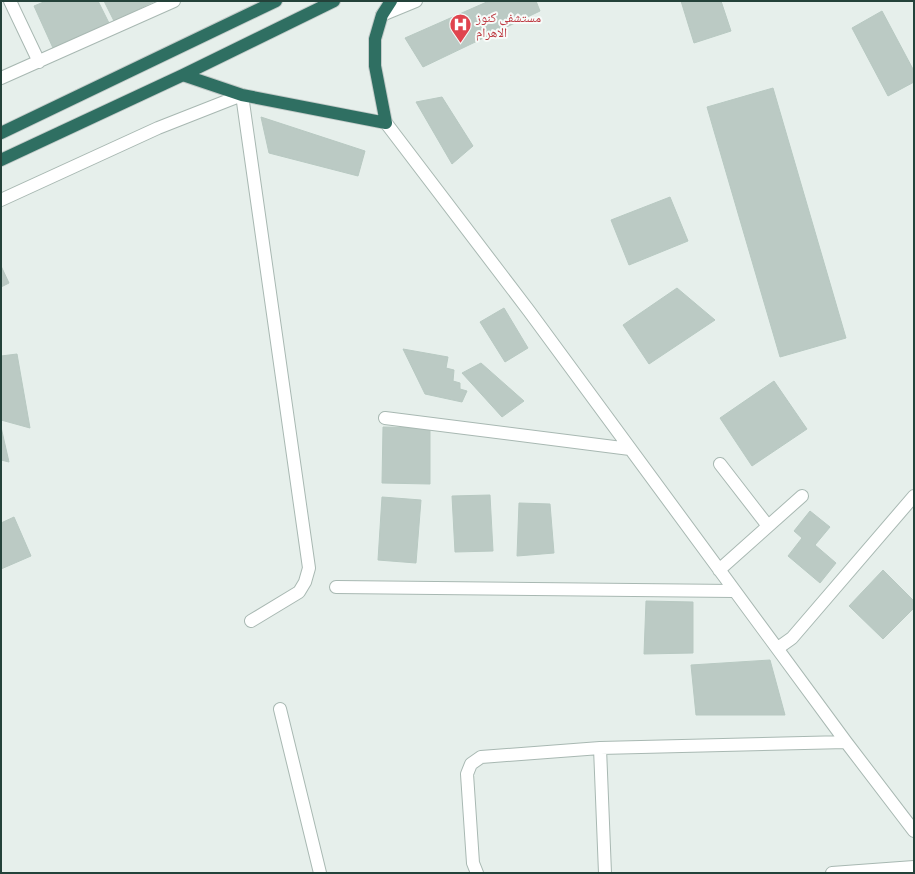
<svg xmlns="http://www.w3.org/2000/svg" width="915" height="874" viewBox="0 0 915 874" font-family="'Fira Sans Condensed','Noto Naskh Arabic',sans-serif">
	<rect width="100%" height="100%" fill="#e6efeb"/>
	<path fill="#bbcac4" stroke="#b8c9c2" d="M46 1H98L109 23 53 48 34 6Z
		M104 1H155L114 21Z
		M489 1H536L540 11 423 67 405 38Z
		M681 1H721L731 31 694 43Z
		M882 11 914 71V82L888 96 852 28Z
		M773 88 846 338 780 357 707 107Z
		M442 97 473 146 452 164 416 102Z
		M261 117 365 151 358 176 269 153Z
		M670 197 688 241 629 265 611 220Z
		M1 266 9 283 1 287Z
		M677 288 715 320 649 364 623 325Z
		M504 308 528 348 505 362 480 322Z
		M403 349 448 357 446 368 454 370 453 381 460 383V389L467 391 462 402 425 394Z
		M17 354 30 428 1 420V356Z
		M481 363 524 401 502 417 462 373Z
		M774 381 807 429 752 466 720 418Z
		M1 427 9 462 1 460Z
		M383 427 430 428V484L382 483Z
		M490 495 493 551 455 552 452 496Z
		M382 497 421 500 416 563 378 560Z
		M519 503 550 504 554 553 517 556Z
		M810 511 830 527 815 545 836 563 820 583 788 556 802 538 794 531Z
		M14 517 31 556 1 569V523Z
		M883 570 914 601V608L883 639 849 606Z
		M646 601 693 602V653L644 654Z
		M770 660 785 715H696L691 665Z"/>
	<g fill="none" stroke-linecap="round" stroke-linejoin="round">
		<defs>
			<path id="minor" d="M10 1 39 62
				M382 15 416 1
				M1 78 174 1
				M386 123 529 311 846 742 914 831
				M1 200 158 128 242 95 309 568 305 582 299 592 251 621
				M385 418 630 449
				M720 464 768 526
				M719 570 802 496
				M336 587 734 591
				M778 648 792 638 914 496
				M280 709 320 873
				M600 748 605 873
				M477 873 473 863 467 774 471 764 481 757 600 748 846 742
				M832 873 914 867"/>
			<path id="highway" d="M183 75 242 95 386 123 375 66V39L382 15 391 1
				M1 133 276 1
				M1 160 183 75 334 1"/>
		</defs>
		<use href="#minor" stroke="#a8b8b2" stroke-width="14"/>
		<use href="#highway" stroke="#c2cac8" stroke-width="14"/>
		<use href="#minor" stroke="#fff" stroke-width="12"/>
		<use href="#highway" stroke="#2f6f62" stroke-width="12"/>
	</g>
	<defs>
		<symbol id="hospital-pin" viewBox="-11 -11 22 30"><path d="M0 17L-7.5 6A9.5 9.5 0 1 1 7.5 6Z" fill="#e0444e" stroke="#f7fbf9"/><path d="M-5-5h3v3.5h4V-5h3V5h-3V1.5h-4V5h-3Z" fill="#fff"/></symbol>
	</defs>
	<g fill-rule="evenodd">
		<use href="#hospital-pin" x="448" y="12" width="25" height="34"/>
	</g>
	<g text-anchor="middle" stroke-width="4" stroke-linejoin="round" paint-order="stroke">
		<g font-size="13" fill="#be3a42" stroke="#f7fbf9" text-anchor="start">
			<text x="476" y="22">مستشفى كنوز<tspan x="476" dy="15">الاهرام</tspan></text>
		</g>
	</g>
	<rect width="915" height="874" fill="none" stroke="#24423a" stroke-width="4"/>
</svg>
